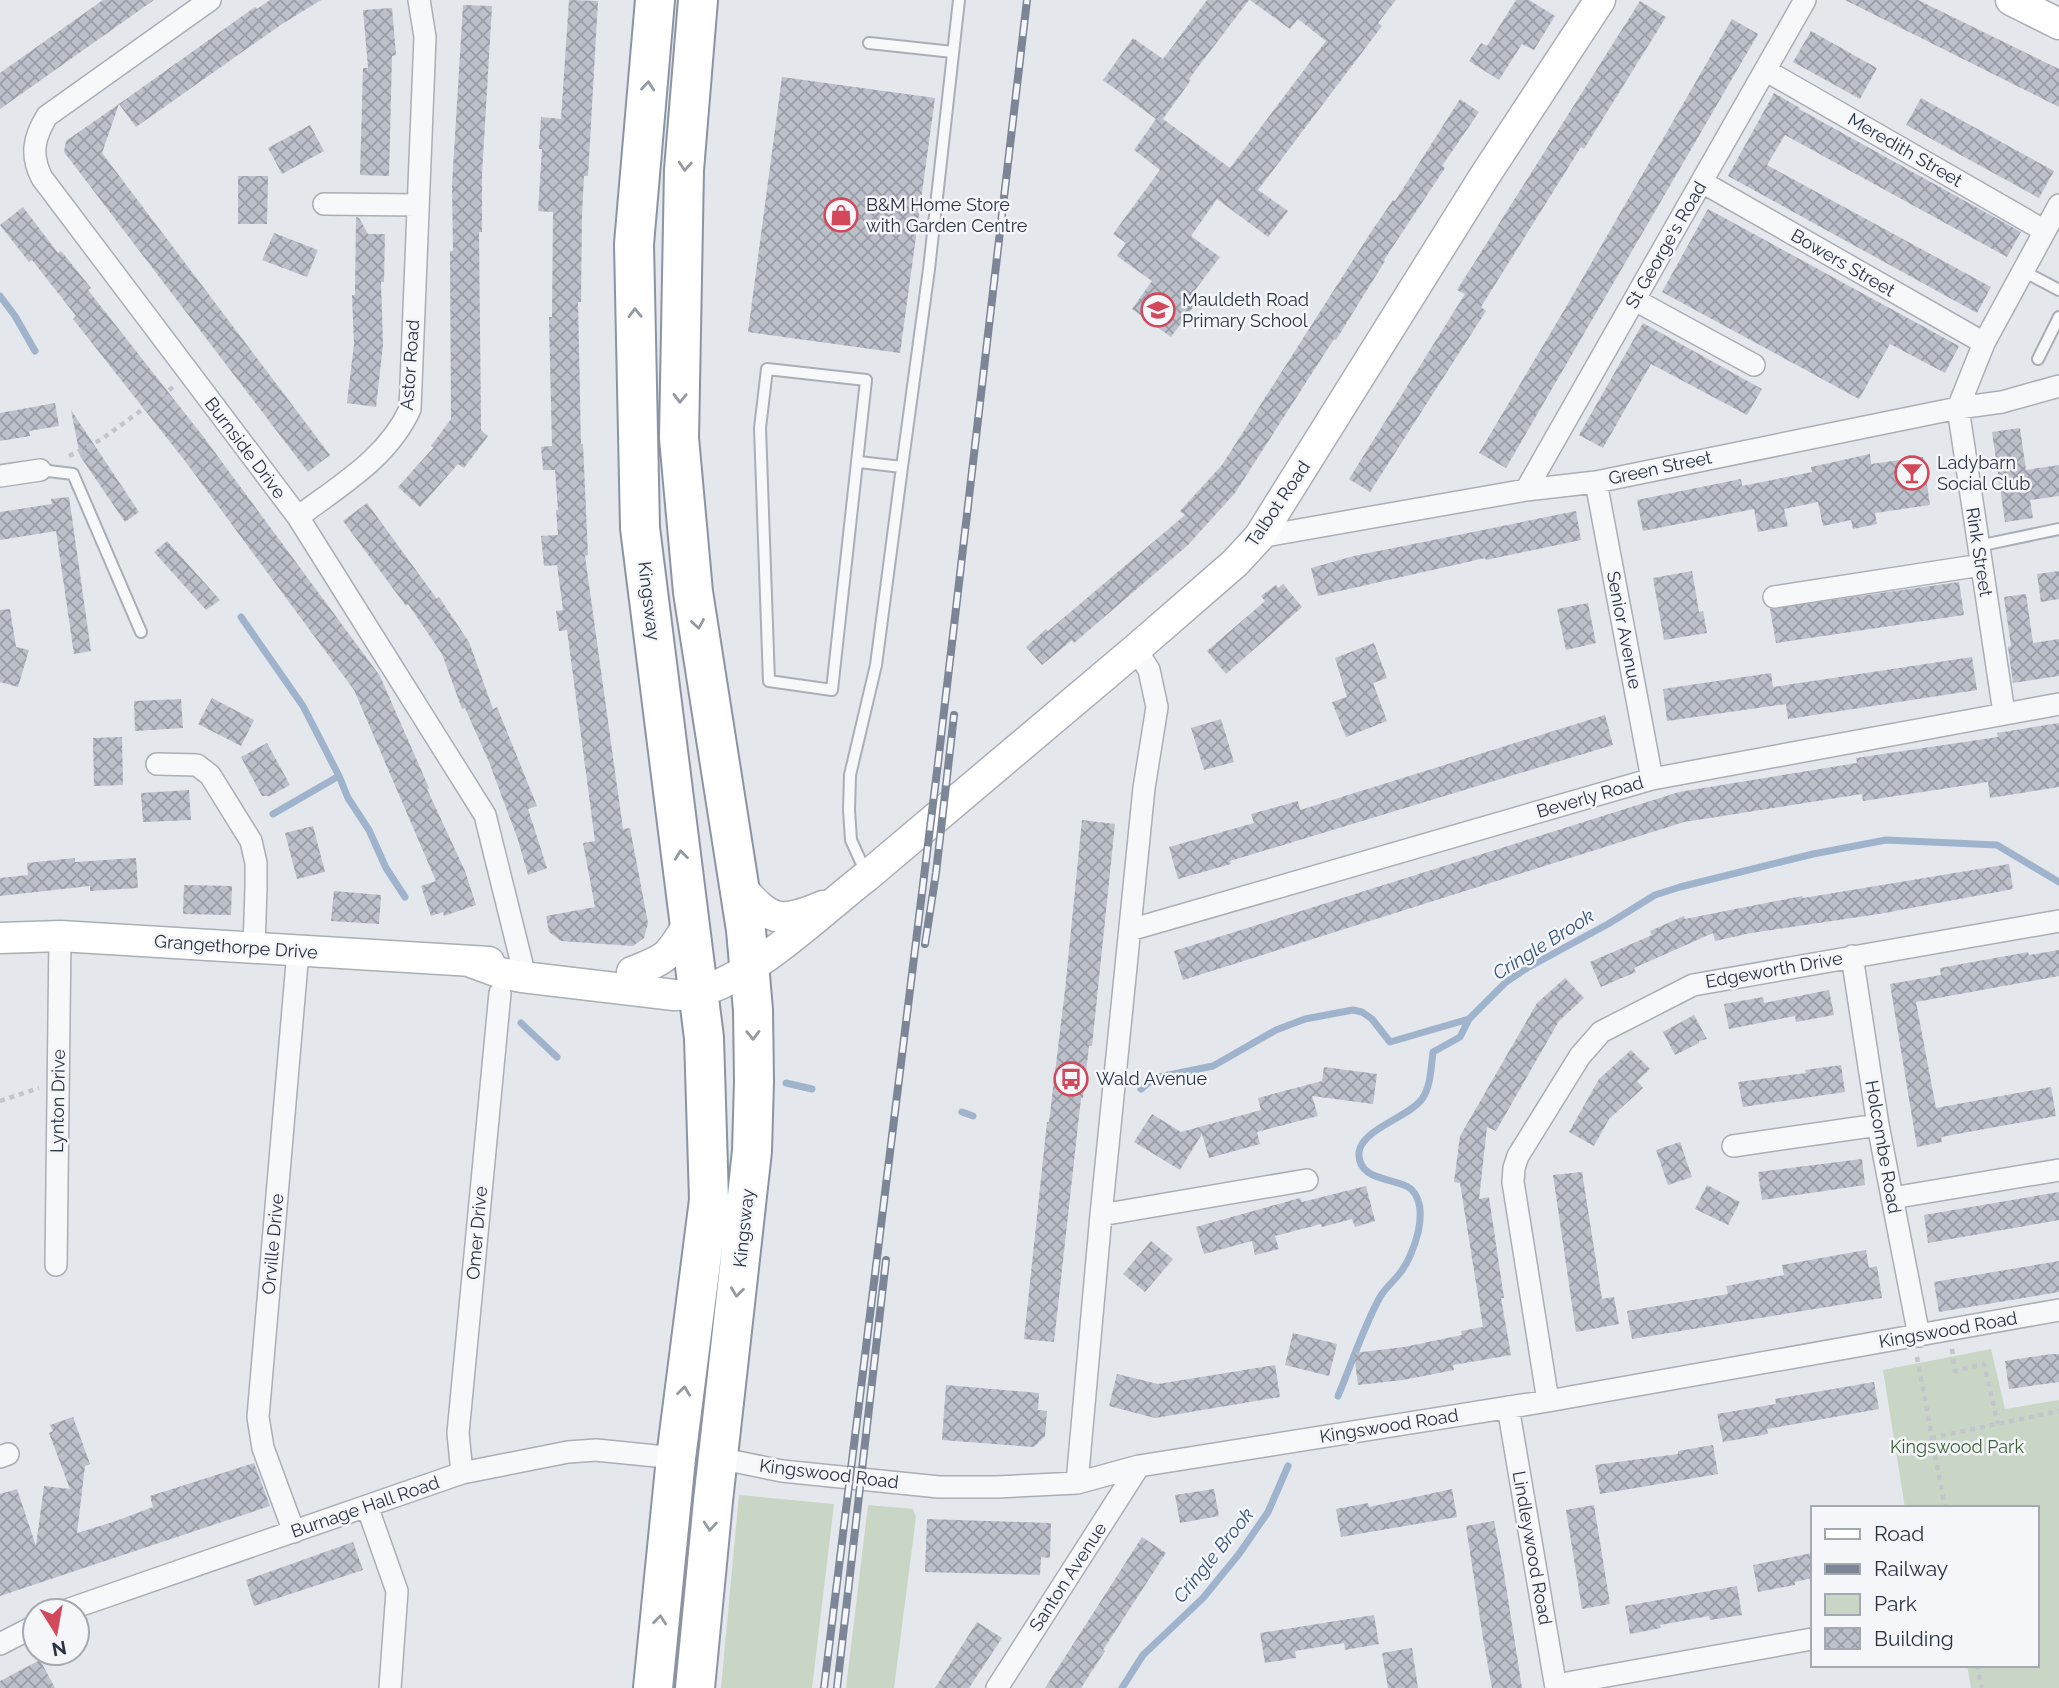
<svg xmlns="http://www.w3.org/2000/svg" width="2059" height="1688" viewBox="0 0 2059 1688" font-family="Raleway,sans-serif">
	<defs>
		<pattern id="building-cross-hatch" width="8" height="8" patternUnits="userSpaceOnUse" patternTransform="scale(1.75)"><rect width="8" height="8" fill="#bbc0ca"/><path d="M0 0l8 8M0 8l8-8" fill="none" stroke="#989da6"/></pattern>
	</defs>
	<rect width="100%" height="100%" fill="#e4e7ec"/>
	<path fill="#c9d6c5" d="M1991 1349 2005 1409 2059 1400V1688H1971L1967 1665H2036V1508H1905L1883 1370Z
		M739 1495 834 1504 812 1688H721Z
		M868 1505 913 1509 916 1517 894 1688H846Z"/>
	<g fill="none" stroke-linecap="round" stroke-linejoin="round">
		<path stroke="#9fb4cc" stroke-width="7" d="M0 296 15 316 35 351
			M241 617 303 706 339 776 348 798 369 830 386 868 405 897
			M273 814 339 776
			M521 1023 557 1057
			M786 1083 812 1089
			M1141 1089 1154 1078 1213 1066 1276 1030 1305 1019 1353 1010 1362 1012 1372 1019 1390 1042 1469 1019
			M962 1112 973 1116
			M1338 1396C1352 1363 1363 1328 1380 1297 1385 1288 1394 1281 1400 1273 1414 1255 1431 1208 1411 1189 1398 1177 1357 1183 1359 1152 1362 1129 1409 1117 1422 1099 1431 1086 1431 1067 1433 1052L1460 1037 1469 1019 1506 982 1527 968 1608 924 1655 895 1680 887 1813 854 1886 840 1997 845 2059 882
			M1122 1688 1143 1655 1203 1598 1239 1554 1268 1512 1288 1466"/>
	</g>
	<path fill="url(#building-cross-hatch)" d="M103 0H154L0 109V73Z
		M270 0H321L282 24 136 127 119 104 255 7 257 9Z
		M569 0 598 1 588 176H584L582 214 581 302H578L581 444H583L588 555 585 556 623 829 630 828 648 923 644 938 633 946 561 941 549 932 546 916 595 907 583 843 595 841 567 630 559 631 556 611 563 610 557 565 544 566 541 536 558 535 556 510H558L555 470H543L541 447 552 446 549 317H552L553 212 538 211 542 149H539L541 117 561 119Z
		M1207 0H1249L1189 79 1191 80 1163 119 1230 168 1326 41 1298 19 1290 29 1250 0H1396L1378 23 1382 26 1258 190 1288 211 1268 237 1217 199 1191 236 1220 257 1195 290 1202 295 1171 337 1132 309 1152 281 1117 256 1126 243 1113 234 1160 170 1134 150 1156 119 1103 80 1133 38 1163 59Z
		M1516 0H1529L1555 16 1534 50 1522 44 1499 80 1469 61 1481 43 1487 46Z
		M1845 0H1918L2059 69V107Z
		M1640 1 1666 17 1584 149 1581 147 1481 307 1486 311 1370 492 1349 479 1465 294 1457 290Z
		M463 5 492 6 482 174V232H479L481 430 488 436 464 468 458 464 420 507 398 487 434 447 431 446 451 419 450 251H453L452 185Z
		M392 8 396 55 392 56 389 176 360 175 363 68H368L363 10Z
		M1732 19 1758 34 1506 468 1479 453 1566 307Z
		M1811 31 1877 68 1860 99 1793 62Z
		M782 77 935 98 900 353 748 332Z
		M1774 93 1800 108 1799 109 2021 232 2007 257 1785 135 1767 165 1991 287 1977 313 1728 176Z
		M1921 98 2054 171 2039 198 1906 125Z
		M1460 99 1479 112 1442 166 1445 168 1384 260 1385 261 1336 340 1334 339 1235 493 1188 545 1074 643 1072 640 1042 665 1026 647 1046 629 1048 631 1185 515 1180 511 1222 465 1371 232 1393 200 1395 201Z
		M119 104 102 153 330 455 308 472 64 152 66 141Z
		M310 125 324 151 282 174 268 148Z
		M238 176H268L267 224H238Z
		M23 207 58 253 61 251 91 288 88 290 202 435 380 676 429 788 427 789 465 871 476 905 444 916 443 912 431 916 421 886 436 881 354 690 185 461 73 319 76 316 32 260 29 262 0 225Z
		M1708 209 1959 346 1945 373 1890 344 1859 399 1662 292Z
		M356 217 359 218 368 234H385L384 282H381L383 345 376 407 347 403 354 344 352 295H355Z
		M274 233 318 250 307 277 262 260Z
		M1643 323 1762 389 1747 415 1651 364 1603 448 1579 435Z
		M55 403 59 426 29 431 30 436 0 441V413Z
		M71 410 139 512 125 522 80 456Z
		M2020 428 2026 470 2059 465V496L2030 500 2033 518 2005 522 1992 432Z
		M1870 454 1871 464 1923 457 1930 505 1875 513 1877 524 1853 529 1851 520 1823 526 1818 502 1784 509 1788 526 1758 532 1754 509 1643 531 1637 500 1741 479 1742 486 1812 472 1811 467Z
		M69 497 91 651 74 654 56 531 0 540V512L52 504 51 499Z
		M367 503 437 599 439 597 469 642 493 709 497 707 537 806 528 809 547 868 528 875 518 840 489 762 465 708 462 709 442 654 408 604 406 606 343 521Z
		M1576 511 1581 540 1486 560 1485 558 1318 596 1311 568 1354 556Z
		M167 541 220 600 206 610 154 552Z
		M1692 571 1699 612 1703 611 1707 633 1664 640 1653 578Z
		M2059 571V599L2041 602 2037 574Z
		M1959 582 1964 615 1776 643 1770 609Z
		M1283 584 1302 607 1226 674 1207 651 1265 601 1261 596 1276 585 1278 588Z
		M2026 594 2033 643 2059 639V676L2013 683 2008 647 2011 646 2004 597Z
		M1588 603 1596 643 1566 650 1557 609Z
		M10 609 16 647 29 650 18 687 0 682V610Z
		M1374 643 1387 678 1373 683 1387 721 1346 737 1332 702 1347 697 1335 658Z
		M1972 657 1977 690 1788 719 1786 704 1667 721 1663 689 1771 673 1773 687Z
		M212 698 254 720 241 746 198 724Z
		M181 699 183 728 135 731 134 701Z
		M1605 715 1613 745 1230 861 1231 864 1178 879 1169 847 1254 823 1251 814 1298 801 1300 810Z
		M1221 719 1234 762 1204 770 1191 728Z
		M2059 723V787L1990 798 1988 782 1863 801 1862 794 1684 822 1183 980 1174 951 1679 792 1857 763 1856 758 1998 737 1997 733Z
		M122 737 123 785 94 786 93 738Z
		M267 743 290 785 270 796H262L241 757Z
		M189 790 191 820 143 822 141 793Z
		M1082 820 1115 824 1092 1046H1089L1083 1098H1081L1054 1342 1024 1339 1047 1122H1049L1065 990Z
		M313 826 325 872 297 879 285 833Z
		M75 858V862L136 858 138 888 90 891V886L0 896V878L28 875 27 863Z
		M2009 864 2013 889 1879 914 1751 933 1715 941 1713 933 1634 968 1636 972 1601 987 1590 962 1652 935 1650 931 1684 916 1685 919 1802 896 1803 898 1864 888Z
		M184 885 232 886 231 915 183 914Z
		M334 891 381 895 379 924 331 921Z
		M2059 950V976L1916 1002 1936 1108 2051 1087 2056 1116 1941 1137 1942 1142 1917 1147 1890 984 1941 975 1940 968 2028 952 2029 955Z
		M1565 978 1584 998 1559 1021 1496 1131 1487 1127 1479 1199 1489 1197 1504 1298H1501L1511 1355 1453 1365 1454 1370 1403 1380 1358 1385 1354 1353 1404 1347 1462 1335 1461 1331 1483 1327 1460 1183 1454 1182 1460 1136 1537 1003Z
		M1829 990 1834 1015 1796 1022 1795 1016 1729 1029 1724 1004 1763 997 1764 1003Z
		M1694 1015 1707 1039 1699 1041V1043L1675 1055 1663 1032Z
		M1631 1050 1650 1069 1637 1081 1643 1088 1609 1119 1594 1146 1569 1132 1599 1079Z
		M1841 1065 1845 1092 1743 1107 1738 1082 1806 1073 1805 1070Z
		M1324 1067 1377 1074 1373 1104 1312 1096 1318 1116 1257 1132 1260 1144 1209 1158 1202 1134 1180 1170 1134 1142 1152 1114 1181 1132 1261 1110 1258 1098 1322 1081Z
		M1680 1142 1692 1177 1668 1185 1656 1150Z
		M1862 1159 1865 1185 1762 1200 1758 1172Z
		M1582 1172 1602 1299 1614 1297 1619 1324 1576 1332 1553 1175Z
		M1707 1185 1740 1202 1728 1225 1695 1209Z
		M1366 1186 1375 1221 1355 1227 1352 1219 1322 1227 1321 1224 1275 1236 1279 1249 1255 1255 1252 1241 1204 1254 1196 1227 1300 1198 1302 1202Z
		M2059 1192V1220L1928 1243 1924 1215Z
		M1151 1241 1173 1259 1145 1292 1123 1274Z
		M1866 1250 1869 1268 1877 1266 1882 1298 1632 1339 1627 1311 1728 1294 1726 1286 1784 1275 1782 1265Z
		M2059 1261V1292L1939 1312 1934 1282Z
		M1293 1333 1337 1344 1329 1376 1285 1365Z
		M2051 1354H2059V1382L2009 1389 2005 1361Z
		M1275 1365 1280 1397 1155 1418 1109 1406 1117 1374 1158 1384Z
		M1874 1382 1879 1409 1767 1429 1768 1434 1723 1442 1717 1414 1776 1404 1775 1399Z
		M946 1385 1039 1393 1038 1410 1047 1411 1045 1436 1034 1447 942 1440Z
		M73 1417 90 1464 85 1466 77 1533 116 1521 153 1507 150 1496 254 1463 270 1506 0 1596V1494L17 1489 36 1546 44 1486 70 1489 49 1433 53 1431 50 1425Z
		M1713 1445 1718 1474 1600 1494 1595 1465 1678 1454V1451Z
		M1214 1489 1219 1516 1180 1523 1175 1495Z
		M1452 1489 1457 1517 1341 1537 1336 1509 1368 1503 1369 1507Z
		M1594 1505 1610 1604 1582 1609 1566 1510Z
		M927 1519 1051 1523 1050 1558 1041 1557 1040 1575 925 1572Z
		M1494 1521 1503 1567 1522 1688H1492L1483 1638 1466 1526Z
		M1142 1537 1166 1553 1103 1650 1105 1651 1081 1688H1045Z
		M353 1542 363 1570 254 1606 246 1580Z
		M1812 1553V1578L1795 1582V1585L1758 1592 1753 1565Z
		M1737 1586 1742 1615 1710 1620 1709 1616 1660 1625 1661 1628 1630 1634 1625 1606Z
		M1374 1615 1379 1644 1345 1650 1344 1643 1295 1651 1296 1658 1265 1663 1260 1633Z
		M977 1622 1002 1638 969 1688H935Z
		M1412 1648 1418 1688H1388L1382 1653Z
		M40 1660 55 1688H0V1681Z"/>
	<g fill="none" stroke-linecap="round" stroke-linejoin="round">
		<defs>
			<path id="lane" d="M869 43 953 52
				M2023 271 2059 290
				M2038 359 2059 317
				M767 369 866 380 832 690 769 681 760 428Z
				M859 462 902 467 929 269 959 0
				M40 470 73 474 141 632
				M1978 546 2059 529
				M866 873 851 840 849 810 850 775 876 665 902 467"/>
			<path id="street" d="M210 0 47 116C34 137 30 155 42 178L298 517 485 815 522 964V977
				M1765 70 2045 231
				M1702 182 1984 343
				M324 204 417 205
				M1635 300 1754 365
				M0 476 40 470
				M1596 482 1652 779
				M1526 490 1805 0
				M298 517C339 486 388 458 410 409L425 37 419 0
				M1259 537 1526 490 1596 482 1958 408 2002 402 2059 386
				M1774 597 1981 565
				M2004 713 1958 408 1984 343 2059 205
				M157 764 197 765 210 775 251 841 256 863V887L254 947
				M1130 930 1652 779 2059 704
				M1852 956 1878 1125 1919 1336
				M1733 1146 1878 1125
				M1892 1198 2059 1170
				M1101 1215 1307 1180
				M56 1265 60 936
				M1548 1401 1513 1182 1514 1168 1518 1156 1580 1056 1601 1032 1693 985 2059 921
				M1508 1407 1556 1688
				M0 1457 8 1454
				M718 1458 782 1471 939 1487H997L1077 1483 1139 1466 1548 1401 2059 1310
				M462 1473 458 1433 500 993
				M1077 1483 1101 1215 1144 788 1157 707 1149 670 1136 649
				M367 1506 397 1591 390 1688
				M294 1532 263 1448 258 1417 298 951
				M64 1611 462 1473 568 1452 596 1450 676 1458
				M0 1644 35 1626
				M1556 1685 1812 1639
				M997 1688 1139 1466"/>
			<path id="secondary" d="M2011 0 2059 24
				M740 886C770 921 779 925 823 906
				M0 938 60 936 489 962
				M471 962 501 973 522 977 674 995C738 996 818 913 867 876L1136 649 1235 563 1259 537 1484 177 1600 0
				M632 972C669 958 669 956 689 923"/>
			<path id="highway" d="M653 1688 676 1458 709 1200 704 1038 640 528 634 244 655 0
				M695 1688 713 1501 752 1151 754 1081 753 1010 746 930 693 592 679 438 684 170 698 0"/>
		</defs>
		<use href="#lane" stroke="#a9aeb7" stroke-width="14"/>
		<use href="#street" stroke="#a9aeb7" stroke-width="24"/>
		<use href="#secondary" stroke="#a9aeb7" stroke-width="33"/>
		<use href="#highway" stroke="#8b94a3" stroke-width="42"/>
		<path stroke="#c2c5cb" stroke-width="4.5" stroke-dasharray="5 5" stroke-linecap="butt" d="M69 456 102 439 176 385
			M0 1101 39 1088
			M1952 1349 1955 1371 1984 1364 1998 1424
			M1917 1357 1945 1508
			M1931 1438 2059 1411
			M1977 1665 1982 1688"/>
		<use href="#lane" stroke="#f7f8fa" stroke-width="10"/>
		<use href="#street" stroke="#f7f8fa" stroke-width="21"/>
		<use href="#secondary" stroke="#fff" stroke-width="30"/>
		<use href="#highway" stroke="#fff" stroke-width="38"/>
		<defs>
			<path id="rail" d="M925 944 936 873 954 715
				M824 1688 938 763 1027 0
				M837 1688 886 1260"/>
		</defs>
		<use href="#rail" stroke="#7d8696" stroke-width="8"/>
		<use href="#rail" stroke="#f4f6f9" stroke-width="5" stroke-dasharray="16" stroke-linecap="butt"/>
	</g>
	<defs><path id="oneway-chevron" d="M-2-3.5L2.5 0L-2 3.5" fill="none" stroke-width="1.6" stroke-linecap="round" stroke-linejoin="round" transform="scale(1.75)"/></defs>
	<g stroke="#959aa2">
		<use href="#oneway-chevron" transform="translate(648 86) rotate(-85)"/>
		<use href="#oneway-chevron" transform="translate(685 166) rotate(94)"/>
		<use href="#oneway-chevron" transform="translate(635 313) rotate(-91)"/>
		<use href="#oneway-chevron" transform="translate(680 398) rotate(91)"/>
		<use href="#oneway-chevron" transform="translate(698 624) rotate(81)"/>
		<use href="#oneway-chevron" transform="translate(681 855) rotate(-97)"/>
		<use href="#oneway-chevron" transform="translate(753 1035) rotate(89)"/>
		<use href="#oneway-chevron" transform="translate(737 1292) rotate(97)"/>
		<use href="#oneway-chevron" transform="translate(684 1391) rotate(-83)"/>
		<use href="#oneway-chevron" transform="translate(710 1526) rotate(95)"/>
		<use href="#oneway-chevron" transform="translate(660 1620) rotate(-84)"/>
	</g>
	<defs>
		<symbol id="shop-ring" viewBox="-11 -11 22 22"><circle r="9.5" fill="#f4f6f9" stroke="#d1495b" stroke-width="1.5"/><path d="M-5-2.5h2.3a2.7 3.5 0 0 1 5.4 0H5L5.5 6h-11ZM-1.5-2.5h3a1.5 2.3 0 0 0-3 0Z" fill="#d1495b"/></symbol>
		<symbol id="school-ring" viewBox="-11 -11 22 22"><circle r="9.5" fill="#f4f6f9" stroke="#d1495b" stroke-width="1.5"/><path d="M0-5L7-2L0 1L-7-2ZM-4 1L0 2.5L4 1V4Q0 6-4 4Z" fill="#d1495b"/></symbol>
		<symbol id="bar-ring" viewBox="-11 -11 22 22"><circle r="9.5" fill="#f4f6f9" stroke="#d1495b" stroke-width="1.5"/><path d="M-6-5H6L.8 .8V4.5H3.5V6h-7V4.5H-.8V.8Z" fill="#d1495b"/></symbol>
		<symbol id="bus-ring" viewBox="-11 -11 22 22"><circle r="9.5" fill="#f4f6f9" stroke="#d1495b" stroke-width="1.5"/><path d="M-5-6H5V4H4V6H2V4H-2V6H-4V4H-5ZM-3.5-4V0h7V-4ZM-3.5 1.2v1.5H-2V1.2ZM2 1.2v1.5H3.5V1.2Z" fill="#d1495b"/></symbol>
	</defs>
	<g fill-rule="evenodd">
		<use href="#shop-ring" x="822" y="196" width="38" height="38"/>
		<use href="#school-ring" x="1139" y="291" width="38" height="38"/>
		<use href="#bar-ring" x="1893" y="454" width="38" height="38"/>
		<use href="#bus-ring" x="1052" y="1060" width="38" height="38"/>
	</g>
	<g text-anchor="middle" stroke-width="5" stroke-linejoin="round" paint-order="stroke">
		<g font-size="18" fill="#2b3445" stroke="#f4f6f9">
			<text transform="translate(1905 150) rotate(30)" y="6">Meredith Street</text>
			<text transform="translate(1666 245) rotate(-60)" y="6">St George's Road</text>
			<text transform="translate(1843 263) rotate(30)" y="6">Bowers Street</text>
			<text transform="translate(410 365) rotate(-86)" y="6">Astor Road</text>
			<text transform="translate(245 448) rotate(53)" y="6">Burnside Drive</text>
			<text transform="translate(1660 468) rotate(-12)" y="6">Green Street</text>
			<text transform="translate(1278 504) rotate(-56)" y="6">Talbot Road</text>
			<text transform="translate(1979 552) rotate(81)" y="6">Rink Street</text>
			<text transform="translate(649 601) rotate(83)" y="6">Kingsway</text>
			<text transform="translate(1624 630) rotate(79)" y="6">Senior Avenue</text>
			<text transform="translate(1590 797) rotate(-16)" y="6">Beverly Road</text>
			<text transform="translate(236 947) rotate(4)" y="6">Grangethorpe Drive</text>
			<text transform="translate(1774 970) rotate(-10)" y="6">Edgeworth Drive</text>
			<text transform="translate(58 1101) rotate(-89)" y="6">Lynton Drive</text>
			<text transform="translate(1883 1147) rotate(80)" y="6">Holcombe Road</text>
			<text transform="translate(744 1228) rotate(-84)" y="6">Kingsway</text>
			<text transform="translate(477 1233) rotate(-85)" y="6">Omer Drive</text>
			<text transform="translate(273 1244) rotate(-85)" y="6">Orville Drive</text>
			<text transform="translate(1948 1330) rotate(-10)" y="6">Kingswood Road</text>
			<text transform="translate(1389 1426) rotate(-9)" y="6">Kingswood Road</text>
			<text transform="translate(829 1474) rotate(7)" y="6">Kingswood Road</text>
			<text transform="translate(365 1507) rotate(-19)" y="6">Burnage Hall Road</text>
			<text transform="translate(1532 1548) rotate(80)" y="6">Lindleywood Road</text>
			<text transform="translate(1068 1577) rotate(-57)" y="6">Santon Avenue</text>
		</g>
		<g font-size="18" fill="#2b3445" stroke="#f4f6f9" text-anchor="start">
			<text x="866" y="211">B&amp;M Home Store<tspan x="866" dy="21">with Garden Centre</tspan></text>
			<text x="1182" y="306">Mauldeth Road<tspan x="1182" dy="21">Primary School</tspan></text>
			<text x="1937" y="469">Ladybarn<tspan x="1937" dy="21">Social Club</tspan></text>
			<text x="1096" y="1085">Wald Avenue</text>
		</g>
		<g font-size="18" fill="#3f6138" stroke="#f4f6f9">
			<text x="1957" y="1453">Kingswood Park</text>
		</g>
		<g font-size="19" font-style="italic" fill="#34527a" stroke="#f4f6f9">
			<text transform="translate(1543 944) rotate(-32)" y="7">Cringle Brook</text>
			<text transform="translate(1213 1555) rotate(-51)" y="7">Cringle Brook</text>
		</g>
	</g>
	<rect x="1811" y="1506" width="228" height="161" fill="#f4f6f9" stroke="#a4a8b1" stroke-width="2"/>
	<rect x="1825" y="1529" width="35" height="10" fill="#ffffff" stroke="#a4a8b1" stroke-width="2"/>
	<text x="1874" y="1541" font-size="21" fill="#2b3445">Road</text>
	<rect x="1825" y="1564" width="35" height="10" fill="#7d8696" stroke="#a4a8b1" stroke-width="2"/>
	<text x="1874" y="1576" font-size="21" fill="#2b3445">Railway</text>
	<rect x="1825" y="1594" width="35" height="21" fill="#c9d6c5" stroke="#a4a8b1" stroke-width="2"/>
	<text x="1874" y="1611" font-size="21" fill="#2b3445">Park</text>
	<rect x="1825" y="1628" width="35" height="21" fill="url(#building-cross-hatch)" stroke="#a4a8b1" stroke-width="2"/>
	<text x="1874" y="1646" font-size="21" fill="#2b3445">Building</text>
	<g transform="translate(56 1632) rotate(169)"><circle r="33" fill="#f4f6f9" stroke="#a4a8b1" stroke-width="2"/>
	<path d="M0-5L12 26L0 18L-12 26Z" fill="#d1495b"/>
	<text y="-10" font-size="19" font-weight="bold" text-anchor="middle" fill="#2b3445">N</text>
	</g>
</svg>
